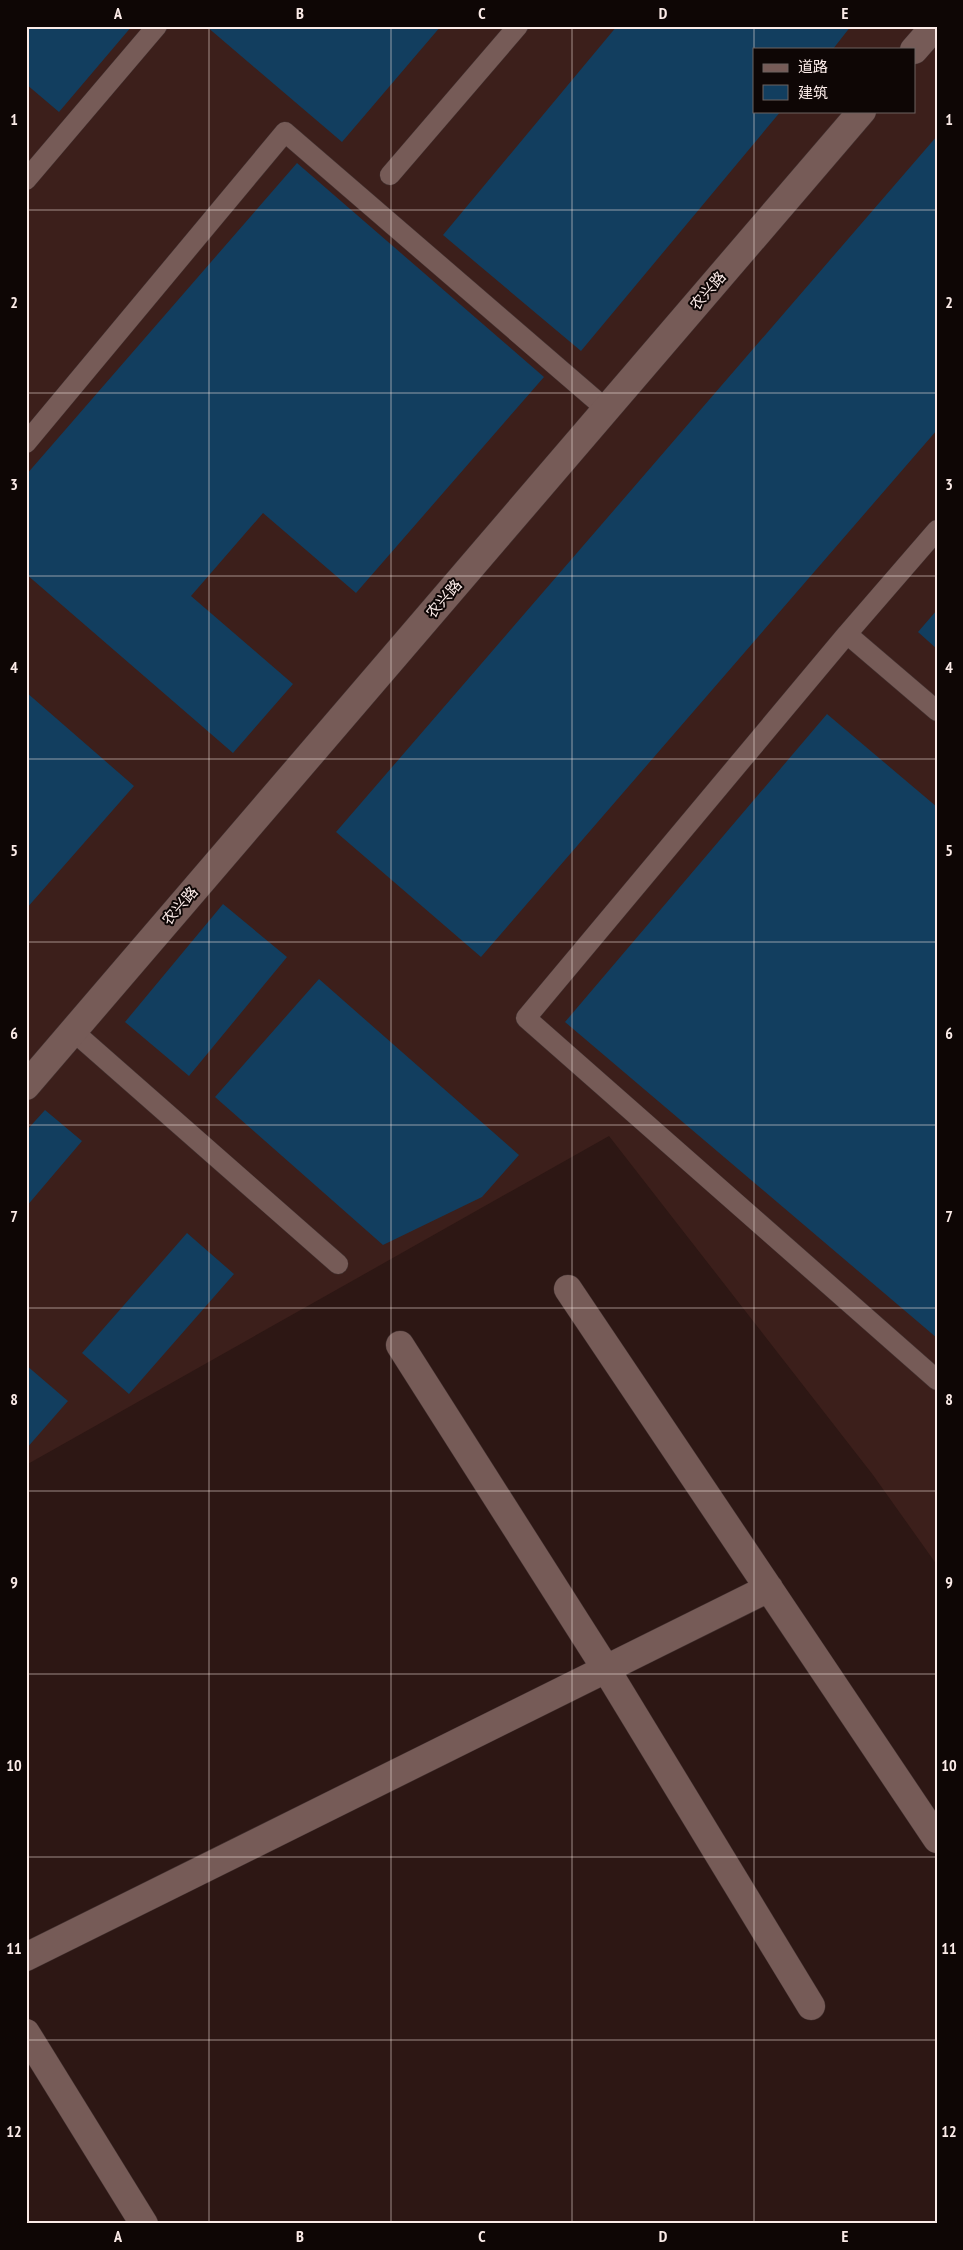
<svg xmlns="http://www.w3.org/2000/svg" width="963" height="2250" viewBox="0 0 963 2250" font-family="'PT Sans Narrow','Noto Sans SC',sans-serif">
	<rect width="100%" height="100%" fill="#2d1714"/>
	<path fill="#3c1f1b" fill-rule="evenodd" d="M26 26H937V1565L873 1475 609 1136 26 1465ZM754 49H914V111H754Z"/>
	<path fill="#123e5f" d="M26 26H132L59 112 26 84Z
		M206 26H441L342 142Z
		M617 26H851L833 49H754V111H781L581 351 443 235Z
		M937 136V430L481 957 336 832Z
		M297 163 544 377 356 593 263 513 191 596 293 684 233 753 26 574V475Z
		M937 610V649L918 632Z
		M26 692 134 786 26 909Z
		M827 714 937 807V1338L565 1022Z
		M223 904 287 957 189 1076 125 1022Z
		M319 979 519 1155 482 1197 383 1245 215 1097Z
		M45 1110 82 1141 26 1207V1131Z
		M187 1233 234 1274 129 1394 82 1353Z
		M26 1365 68 1401 26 1449Z"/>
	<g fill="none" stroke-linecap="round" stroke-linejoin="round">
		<defs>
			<path id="service" d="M390 175 518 26
				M26 180 157 26
				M26 443 285 132 606 409
				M937 530 847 634 937 711
				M847 634 526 1018 937 1380
				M73 1031 338 1264"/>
			<path id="minor" d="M914 50 935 26
				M26 1086 862 111
				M568 1289 937 1839
				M400 1345 606 1669 811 2006
				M26 1957 769 1588
				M26 2033 144 2224"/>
		</defs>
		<use href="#service" stroke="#423130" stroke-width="21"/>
		<use href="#minor" stroke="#423130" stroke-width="29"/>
		<use href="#service" stroke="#765b57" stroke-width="20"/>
		<use href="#minor" stroke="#765b57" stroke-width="28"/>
	</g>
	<path fill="none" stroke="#fbebe8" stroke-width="1" stroke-opacity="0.55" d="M209 26V2224M391 26V2224M572 26V2224M754 26V2224M26 210H937M26 393H937M26 576H937M26 759H937M26 942H937M26 1125H937M26 1308H937M26 1491H937M26 1674H937M26 1857H937M26 2040H937"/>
	<g text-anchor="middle" stroke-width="4" stroke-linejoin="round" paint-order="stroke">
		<g font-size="15" fill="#fbebe8" stroke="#0e0605">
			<text transform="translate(708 291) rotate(-49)" y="5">农兴路</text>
			<text transform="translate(444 599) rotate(-49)" y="5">农兴路</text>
			<text transform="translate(180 906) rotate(-49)" y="5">农兴路</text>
		</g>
	</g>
	<rect width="963" height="2250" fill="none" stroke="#0e0605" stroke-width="55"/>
	<rect x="753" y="48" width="162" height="65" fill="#0e0605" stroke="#6d6260"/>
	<rect x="763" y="64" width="25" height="8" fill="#765b57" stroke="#6d6260"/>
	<text x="798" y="72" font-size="15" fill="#fbebe8">道路</text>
	<rect x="763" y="85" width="25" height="15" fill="#123e5f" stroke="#6d6260"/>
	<text x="798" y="98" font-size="15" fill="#fbebe8">建筑</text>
	<rect x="28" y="28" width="908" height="2194" fill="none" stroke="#fbebe8" stroke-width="2"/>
	<g font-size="16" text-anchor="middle" font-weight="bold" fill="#fbebe8">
		<text x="118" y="19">A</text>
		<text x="300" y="19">B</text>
		<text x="482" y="19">C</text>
		<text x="663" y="19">D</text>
		<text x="845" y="19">E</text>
		<text x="14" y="125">1</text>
		<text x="949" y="125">1</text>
		<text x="14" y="308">2</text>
		<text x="949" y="308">2</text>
		<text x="14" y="490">3</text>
		<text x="949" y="490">3</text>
		<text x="14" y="673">4</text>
		<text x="949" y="673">4</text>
		<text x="14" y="856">5</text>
		<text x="949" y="856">5</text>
		<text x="14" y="1039">6</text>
		<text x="949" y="1039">6</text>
		<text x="14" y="1222">7</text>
		<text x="949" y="1222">7</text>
		<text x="14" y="1405">8</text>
		<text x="949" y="1405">8</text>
		<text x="14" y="1588">9</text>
		<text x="949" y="1588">9</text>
		<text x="14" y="1771">10</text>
		<text x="949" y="1771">10</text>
		<text x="14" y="1954">11</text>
		<text x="949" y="1954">11</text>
		<text x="14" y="2137">12</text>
		<text x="949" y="2137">12</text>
		<text x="118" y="2242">A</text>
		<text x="300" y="2242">B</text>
		<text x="482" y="2242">C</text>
		<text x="663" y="2242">D</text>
		<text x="845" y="2242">E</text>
	</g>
</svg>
